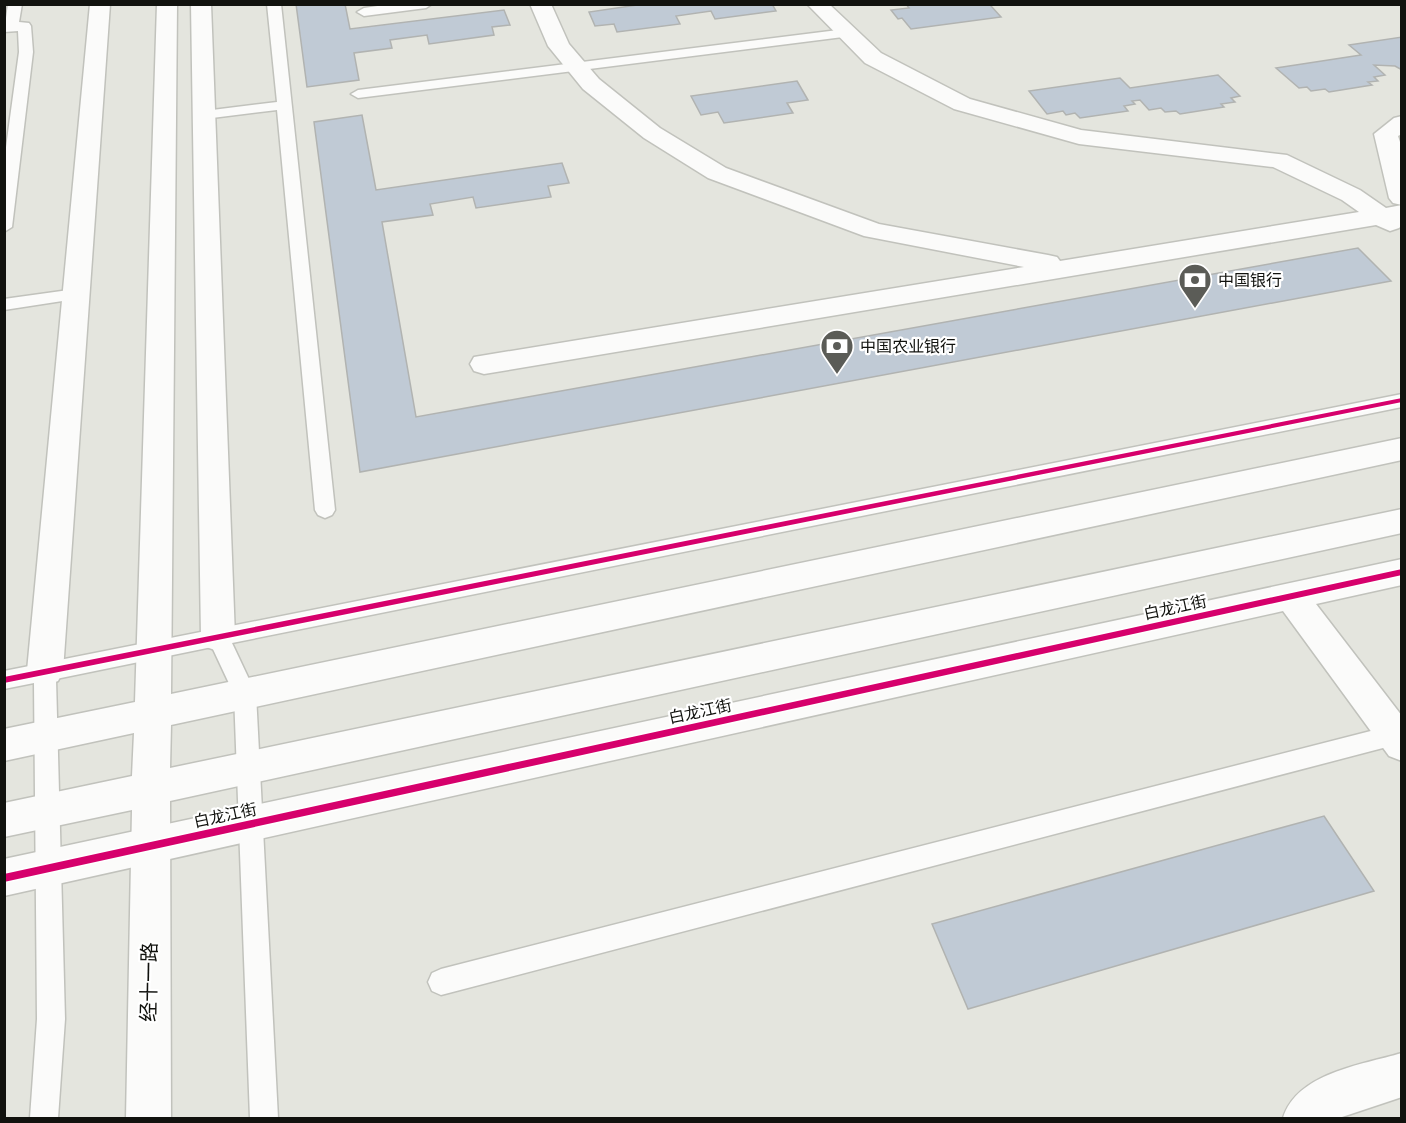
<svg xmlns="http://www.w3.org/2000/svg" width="1406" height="1123" viewBox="0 0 1406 1123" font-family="'Titillium Web','Noto Sans SC',sans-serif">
	<rect width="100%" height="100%" fill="#e4e5de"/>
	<path fill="#c0cad5" stroke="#b1b3b1" stroke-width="1.5" d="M296 4H345L350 29 504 10 510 25 492 27 494 35 429 44 427 35 390 40 392 48 354 53 359 80 307 87Z
		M644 4H772L776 11 715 19 711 11 676 16 680 24 617 32 614 24 595 26 589 12Z
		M906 4H994L991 6 1001 17 911 29 902 18 898 19 891 10 909 8Z
		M1402 37V70L1395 66 1374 65 1385 75 1374 77 1378 81 1368 82 1372 85 1329 92 1325 89 1311 91 1307 87 1299 88 1276 68 1361 55 1349 45Z
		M1218 75 1240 96 1231 98 1235 102 1221 104 1224 107 1180 114 1176 111 1165 112 1161 108 1149 110 1140 100 1132 101 1135 104 1124 106 1128 111 1080 118 1075 113 1066 115 1063 111 1047 114 1029 91 1120 78 1130 88Z
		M797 81 808 100 787 103 793 113 724 123 718 112 701 115 691 96Z
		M362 115 376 190 562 163 569 183 548 186 551 197 476 208 473 197 430 204 433 215 382 222 416 417 1358 248 1391 281 360 472 314 122Z
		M1324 816 1374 891 968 1009 932 924Z"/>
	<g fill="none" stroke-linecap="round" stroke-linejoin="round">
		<defs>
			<path id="lane" d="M8 4H22L19 22 29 23 31 26 33 52 12 227 4 232V162L19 52 18 31 4 32Z
				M267 4H281L335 510 332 515 325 518 318 515 315 510 277 110 204 119 197 115 204 111 277 102Z
				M391 4H432L426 8 364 16 357 12 364 8Z
				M846 29 853 33 851 36 358 98 351 94 358 90Z
				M76 289 82 290 85 294 82 298 4 310V299Z
				M1402 394V407L232 643 256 694 278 1118H250L234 694 212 647 56 679 65 1019 58 1118H30L37 1019 34 683 4 689V671Z
				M1402 723V743L441 995 432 991 428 982 432 973 441 969Z"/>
			<path id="street" d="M90 4H110L63 671 58 681 45 686 32 681 27 671Z
				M191 4H211L235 637 230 647 218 651 206 647 201 637Z
				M530 4H551L569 44 599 79 660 128 726 168 879 224 1048 255 1057 257 1060 261 1359 212 1342 200 1273 167 1079 144 954 109 865 63 807 4H829L881 53 970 99 1081 130 1287 155 1360 190 1386 208 1402 205V225L1399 228 1390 231 1376 225 484 374 474 371 470 364 474 357 1024 267 864 236 708 178 644 138 583 89 548 46Z
				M1402 116V134L1398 136 1402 148V205L1393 203 1389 198 1374 134 1394 118Z
				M1402 559V585L1316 604 1402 716V761L1389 756 1283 611 4 896V859Z
				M1402 1053V1097L1339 1118H1283C1297 1073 1361 1065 1402 1053Z"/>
			<path id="secondary" d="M157 4H177L171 694 1402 438V460L171 725 170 768 1402 509V533L170 801 171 1118H126L132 810 4 837V803L132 776 134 733 4 761V729L135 702Z"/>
		</defs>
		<use href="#lane" stroke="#c1c2bc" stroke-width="3"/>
		<use href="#street" stroke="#c1c2bc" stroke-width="3"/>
		<use href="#secondary" stroke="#c1c2bc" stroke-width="3"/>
		<use href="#lane" fill="#fbfbfa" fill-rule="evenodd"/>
		<use href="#street" fill="#fbfbfa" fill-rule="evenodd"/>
		<use href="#secondary" fill="#fbfbfa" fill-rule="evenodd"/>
		<defs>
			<path id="cycleway" d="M1402 398V402L4 683V677Z
				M1402 569V575L4 882V874Z"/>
		</defs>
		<use href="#cycleway" stroke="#fff" stroke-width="3"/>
		<use href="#cycleway" fill="#d6006c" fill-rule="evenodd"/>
	</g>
	<defs>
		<symbol id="bank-pin" viewBox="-11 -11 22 30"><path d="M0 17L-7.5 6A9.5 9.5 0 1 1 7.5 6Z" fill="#5b5c57" stroke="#fff"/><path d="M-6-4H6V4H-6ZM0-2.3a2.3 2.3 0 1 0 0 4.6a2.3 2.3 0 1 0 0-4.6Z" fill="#fff"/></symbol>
	</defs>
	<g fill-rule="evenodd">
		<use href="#bank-pin" x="1176" y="261" width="38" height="52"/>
		<use href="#bank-pin" x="818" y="327" width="38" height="52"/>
	</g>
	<g text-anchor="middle" stroke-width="4.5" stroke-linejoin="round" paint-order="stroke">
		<g font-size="16" fill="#11120e" stroke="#fff" text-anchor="start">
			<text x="1218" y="286">中国银行</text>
			<text x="860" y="352">中国农业银行</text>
		</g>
		<g font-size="16" fill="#11120e" stroke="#fff">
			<text transform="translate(1175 607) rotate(-12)" y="6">白龙江街</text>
			<text transform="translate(700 711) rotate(-12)" y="6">白龙江街</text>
			<text transform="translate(225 815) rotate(-12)" y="6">白龙江街</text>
		</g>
		<g font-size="20" fill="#11120e" stroke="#fff">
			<text transform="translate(149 982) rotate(-89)" y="7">经十一路</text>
		</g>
	</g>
	<rect width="1406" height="1123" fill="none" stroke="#11120e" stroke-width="12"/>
</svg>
